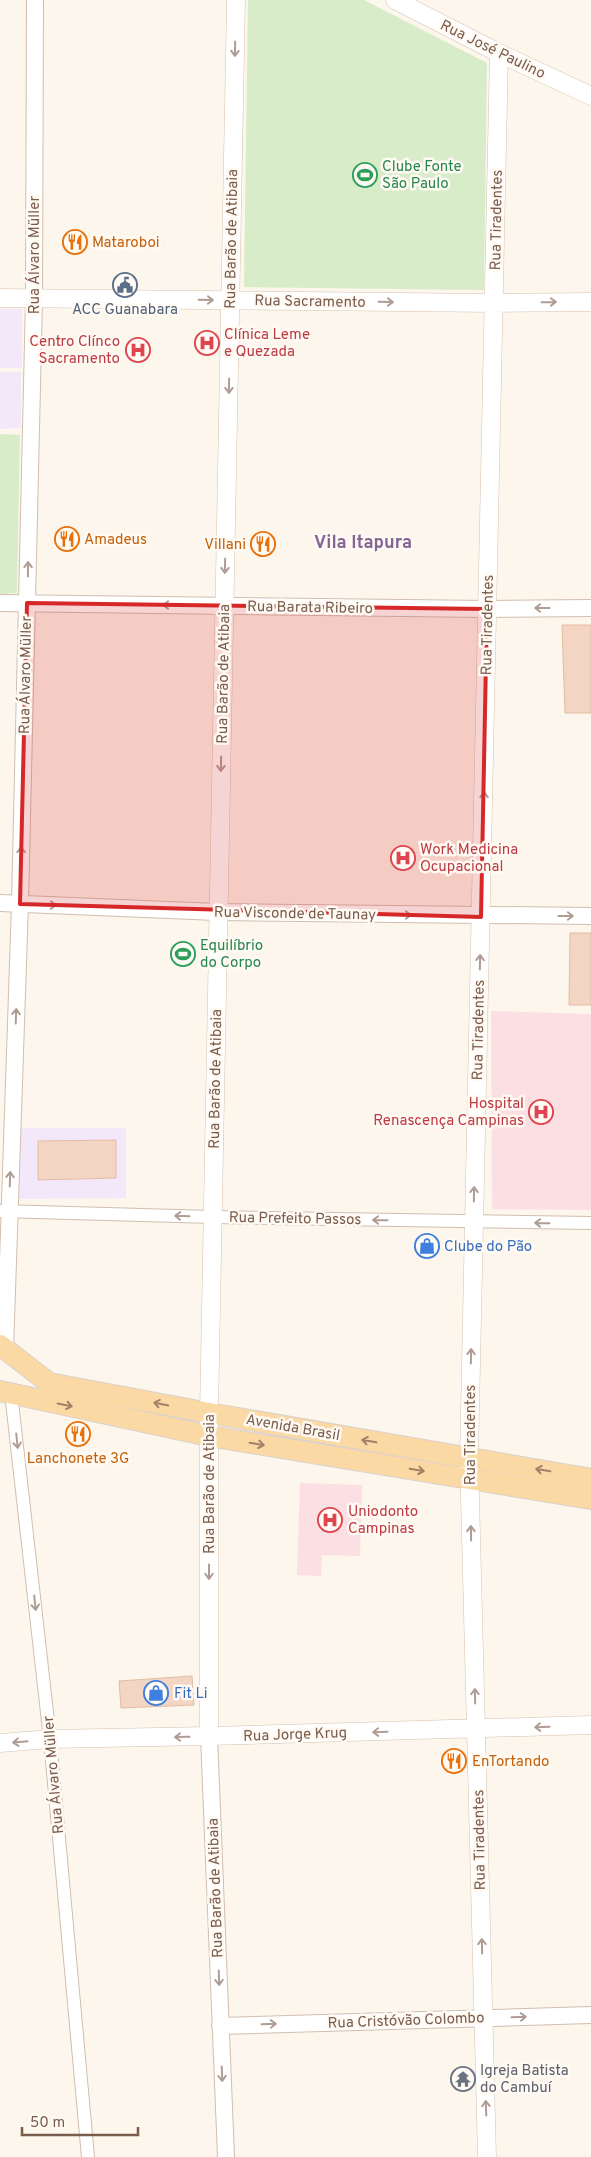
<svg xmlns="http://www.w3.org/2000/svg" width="591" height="2157" viewBox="0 0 591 2157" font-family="Overpass,sans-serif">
	<rect width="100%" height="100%" fill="#fdf6ec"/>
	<path fill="#f3e8fa" d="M0 309H22V368H0Z
		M0 372H21V428L0 429Z
		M20 1128H126V1198L18 1199Z"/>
	<path fill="#fbdfe3" d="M491 1011 591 1014V1210L492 1209Z
		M300 1483 362 1485 360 1556 322 1555 321 1576 297 1575Z"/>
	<path fill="#d8ecc9" d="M248 0H364L487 63 484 290 244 287Z
		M0 434 20 435 17 593 0 594Z"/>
	<path fill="#f3d5c3" stroke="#e6bba3" d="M562 625H591V713H565Z
		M570 933H591V1005H569Z
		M116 1140V1178L38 1180V1141Z
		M192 1676 194 1705 121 1708 119 1681Z"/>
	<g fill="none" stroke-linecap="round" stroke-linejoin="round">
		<defs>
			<path id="minor" d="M0 1211 213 1217 591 1223
				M11 1393 50 1739 88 2157"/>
			<path id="tertiary" d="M0 603 487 609 591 608
				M0 903 217 912 591 916
				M5 1350 20 904 34 299 35 0
				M209 1736 226 2157
				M220 2026 591 2015"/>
			<path id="secondary" d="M395 0 499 53 591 96
				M0 298 494 303 591 302
				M209 1736V1413L236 0
				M0 1743 50 1739 209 1736 591 1725
				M487 2157 469 1458 499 53"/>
			<path id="primary" d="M0 1345 49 1383 209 1413 591 1479
				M0 1391 209 1436 591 1499"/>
		</defs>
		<use href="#minor" stroke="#d1beb0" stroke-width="14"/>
		<use href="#tertiary" stroke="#d1beb0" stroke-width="18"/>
		<use href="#secondary" stroke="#d6c0b0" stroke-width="19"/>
		<use href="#primary" stroke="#dad1cd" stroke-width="22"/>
		<use href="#minor" stroke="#fff" stroke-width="12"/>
		<use href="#tertiary" stroke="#fff" stroke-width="16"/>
		<use href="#secondary" stroke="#fff" stroke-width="18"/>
		<use href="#primary" stroke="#fbd9a5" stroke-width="20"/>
	</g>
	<defs><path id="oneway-shaft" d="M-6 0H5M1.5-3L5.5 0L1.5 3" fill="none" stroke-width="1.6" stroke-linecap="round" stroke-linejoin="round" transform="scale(1.25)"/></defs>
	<g stroke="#af9d94">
		<use href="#oneway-shaft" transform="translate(235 49) rotate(91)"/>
		<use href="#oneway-shaft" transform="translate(206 300) rotate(1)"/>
		<use href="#oneway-shaft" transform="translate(386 302) rotate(1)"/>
		<use href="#oneway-shaft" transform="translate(549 302) rotate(-1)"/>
		<use href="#oneway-shaft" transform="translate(229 386) rotate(91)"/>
		<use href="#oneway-shaft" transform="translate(225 566) rotate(91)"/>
		<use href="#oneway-shaft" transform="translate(28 569) rotate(-89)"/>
		<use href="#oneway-shaft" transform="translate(170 605) rotate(-179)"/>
		<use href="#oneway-shaft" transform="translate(542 608) rotate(180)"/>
		<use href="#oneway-shaft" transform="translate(221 764) rotate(91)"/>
		<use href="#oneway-shaft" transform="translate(484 799) rotate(-89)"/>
		<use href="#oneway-shaft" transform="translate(21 854) rotate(-89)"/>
		<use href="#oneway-shaft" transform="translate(49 905) rotate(2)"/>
		<use href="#oneway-shaft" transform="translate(404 915) rotate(1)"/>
		<use href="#oneway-shaft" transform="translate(566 916)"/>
		<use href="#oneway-shaft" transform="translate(480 962) rotate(-89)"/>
		<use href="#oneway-shaft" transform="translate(16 1016) rotate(-88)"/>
		<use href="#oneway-shaft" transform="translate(10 1179) rotate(-88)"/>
		<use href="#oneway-shaft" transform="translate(474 1194) rotate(-89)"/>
		<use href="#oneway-shaft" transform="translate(182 1216) rotate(-178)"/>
		<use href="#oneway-shaft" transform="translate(380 1220) rotate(-179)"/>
		<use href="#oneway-shaft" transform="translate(542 1223) rotate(-179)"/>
		<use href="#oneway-shaft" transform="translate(471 1356) rotate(-89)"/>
		<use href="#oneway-shaft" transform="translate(17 1441) rotate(84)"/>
		<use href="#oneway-shaft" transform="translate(471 1533) rotate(-91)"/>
		<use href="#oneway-shaft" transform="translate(209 1572) rotate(90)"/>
		<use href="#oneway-shaft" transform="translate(35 1603) rotate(84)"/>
		<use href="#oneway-shaft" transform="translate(475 1696) rotate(-91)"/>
		<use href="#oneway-shaft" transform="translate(542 1727) rotate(178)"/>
		<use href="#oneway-shaft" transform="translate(380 1732) rotate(178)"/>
		<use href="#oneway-shaft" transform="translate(182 1737) rotate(179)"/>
		<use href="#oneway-shaft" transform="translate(20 1742) rotate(175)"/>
		<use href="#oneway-shaft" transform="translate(482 1946) rotate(-91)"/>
		<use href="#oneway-shaft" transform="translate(219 1978) rotate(88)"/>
		<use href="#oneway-shaft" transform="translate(519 2017) rotate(-2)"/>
		<use href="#oneway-shaft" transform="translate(269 2024) rotate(-2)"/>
		<use href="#oneway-shaft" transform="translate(222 2074) rotate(88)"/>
		<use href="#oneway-shaft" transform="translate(486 2108) rotate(-92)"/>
	</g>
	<g stroke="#a18267">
		<use href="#oneway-shaft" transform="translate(161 1404) rotate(-169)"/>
		<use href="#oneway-shaft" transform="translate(65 1405) rotate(12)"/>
		<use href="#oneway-shaft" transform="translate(369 1441) rotate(-170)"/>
		<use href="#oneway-shaft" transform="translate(257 1444) rotate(9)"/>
		<use href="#oneway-shaft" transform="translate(417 1470) rotate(9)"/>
		<use href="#oneway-shaft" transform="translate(543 1470) rotate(-170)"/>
	</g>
	<path fill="#d62828" fill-opacity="0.2" stroke="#d62828" stroke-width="4" stroke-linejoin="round" d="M27 603 487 609 481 917 20 904Z"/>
	<defs>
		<symbol id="stadium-ring" viewBox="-11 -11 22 22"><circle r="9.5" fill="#fffaf3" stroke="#2e9e5b" stroke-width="1.5"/><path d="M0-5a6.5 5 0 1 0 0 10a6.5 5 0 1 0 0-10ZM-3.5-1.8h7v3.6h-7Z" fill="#2e9e5b"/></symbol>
		<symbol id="restaurant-ring" viewBox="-11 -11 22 22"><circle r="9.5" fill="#fffaf3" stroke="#e8710a" stroke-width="1.5"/><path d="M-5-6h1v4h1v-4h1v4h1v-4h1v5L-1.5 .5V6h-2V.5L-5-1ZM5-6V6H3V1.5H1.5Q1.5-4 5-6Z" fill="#e8710a"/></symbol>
		<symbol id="civic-ring" viewBox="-11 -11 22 22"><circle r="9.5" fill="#fffaf3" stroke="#5c6f8a" stroke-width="1.5"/><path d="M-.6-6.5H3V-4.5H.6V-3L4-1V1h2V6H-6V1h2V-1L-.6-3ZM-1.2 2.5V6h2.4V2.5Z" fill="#5c6f8a"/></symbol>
		<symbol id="hospital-ring" viewBox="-11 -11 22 22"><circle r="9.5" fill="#fffaf3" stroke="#e0444e" stroke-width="1.5"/><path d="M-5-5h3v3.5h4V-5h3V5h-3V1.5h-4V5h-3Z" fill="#e0444e"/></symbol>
		<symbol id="shop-ring" viewBox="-11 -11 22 22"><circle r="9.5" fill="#fffaf3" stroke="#3f7fe0" stroke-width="1.5"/><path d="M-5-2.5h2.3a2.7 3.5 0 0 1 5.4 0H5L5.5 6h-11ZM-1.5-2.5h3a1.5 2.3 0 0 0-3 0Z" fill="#3f7fe0"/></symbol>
		<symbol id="temple-ring" viewBox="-11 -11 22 22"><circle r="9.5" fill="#fffaf3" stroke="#6b7280" stroke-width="1.5"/><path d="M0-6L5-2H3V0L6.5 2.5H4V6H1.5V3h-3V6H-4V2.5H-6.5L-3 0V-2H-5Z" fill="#6b7280"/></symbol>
	</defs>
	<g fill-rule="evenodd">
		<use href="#stadium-ring" x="351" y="161" width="28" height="28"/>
		<use href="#restaurant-ring" x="61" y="228" width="28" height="28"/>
		<use href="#civic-ring" x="111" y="271" width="28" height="28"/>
		<use href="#hospital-ring" x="193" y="329" width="28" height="28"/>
		<use href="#hospital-ring" x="124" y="336" width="28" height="28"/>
		<use href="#restaurant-ring" x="53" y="525" width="28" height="28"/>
		<use href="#restaurant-ring" x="249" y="530" width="28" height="28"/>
		<use href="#hospital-ring" x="389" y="844" width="28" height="28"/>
		<use href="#stadium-ring" x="169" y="940" width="28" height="28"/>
		<use href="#hospital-ring" x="527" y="1098" width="28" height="28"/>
		<use href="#shop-ring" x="413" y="1232" width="28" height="28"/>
		<use href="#restaurant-ring" x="64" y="1420" width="28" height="28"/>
		<use href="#hospital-ring" x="316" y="1506" width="28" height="28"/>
		<use href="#shop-ring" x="142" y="1679" width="28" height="28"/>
		<use href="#restaurant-ring" x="440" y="1747" width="28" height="28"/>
		<use href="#temple-ring" x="449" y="2065" width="28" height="28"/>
	</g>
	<g text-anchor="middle" stroke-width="5" stroke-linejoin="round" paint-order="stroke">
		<g font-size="15" fill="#7a5c4d" stroke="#fffaf3">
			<text transform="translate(493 49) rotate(26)" y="5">Rua José Paulino</text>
			<text transform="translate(496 220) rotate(-89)" y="5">Rua Tiradentes</text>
			<text transform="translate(231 239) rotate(-89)" y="5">Rua Barão de Atibaia</text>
			<text transform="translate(34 255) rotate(-90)" y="5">Rua Álvaro Müller</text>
			<text transform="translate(310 301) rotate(1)" y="5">Rua Sacramento</text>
			<text transform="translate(310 607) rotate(1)" y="5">Rua Barata Ribeiro</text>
			<text transform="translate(487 625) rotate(-89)" y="5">Rua Tiradentes</text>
			<text transform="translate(223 674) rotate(-89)" y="5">Rua Barão de Atibaia</text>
			<text transform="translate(25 675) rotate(-89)" y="5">Rua Álvaro Müller</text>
			<text transform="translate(295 913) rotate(1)" y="5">Rua Visconde de Taunay</text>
			<text transform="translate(478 1030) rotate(-89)" y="5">Rua Tiradentes</text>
			<text transform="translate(215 1079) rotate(-89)" y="5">Rua Barão de Atibaia</text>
			<text transform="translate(295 1218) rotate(1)" y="5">Rua Prefeito Passos</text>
			<text transform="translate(293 1427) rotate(10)" y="5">Avenida Brasil</text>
			<text transform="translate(470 1435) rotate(-90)" y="5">Rua Tiradentes</text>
			<text transform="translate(209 1484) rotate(-90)" y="5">Rua Barão de Atibaia</text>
			<text transform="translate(295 1734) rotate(-2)" y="5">Rua Jorge Krug</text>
			<text transform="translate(53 1775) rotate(-95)" y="5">Rua Álvaro Müller</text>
			<text transform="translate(479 1840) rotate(-91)" y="5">Rua Tiradentes</text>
			<text transform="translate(215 1888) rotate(-92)" y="5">Rua Barão de Atibaia</text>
			<text transform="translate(406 2020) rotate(-2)" y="5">Rua Cristóvão Colombo</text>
		</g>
		<g font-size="15" fill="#27864d" stroke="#fffaf3" text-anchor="start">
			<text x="382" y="171">Clube Fonte<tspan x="382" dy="17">São Paulo</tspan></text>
			<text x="200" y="950">Equilíbrio<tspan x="200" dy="17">do Corpo</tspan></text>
		</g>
		<g font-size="15" fill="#c56008" stroke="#fffaf3" text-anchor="start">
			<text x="92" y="247">Mataroboi</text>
			<text x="84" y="544">Amadeus</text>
			<text x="246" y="549" text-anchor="end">Villani</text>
			<text x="78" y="1463" text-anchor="middle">Lanchonete 3G</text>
			<text x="472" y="1766">EnTortando</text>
		</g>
		<g font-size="15" fill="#4e5e75" stroke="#fffaf3">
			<text x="125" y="314">ACC Guanabara</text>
		</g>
		<g font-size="15" fill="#be3a42" stroke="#fffaf3" text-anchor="start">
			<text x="224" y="339">Clínica Leme<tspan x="224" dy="17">e Quezada</tspan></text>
			<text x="120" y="346" text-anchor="end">Centro Clínco<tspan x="120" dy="17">Sacramento</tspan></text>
			<text x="420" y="854">Work Medicina<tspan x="420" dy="17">Ocupacional</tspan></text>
			<text x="524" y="1108" text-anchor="end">Hospital<tspan x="524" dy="17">Renascença Campinas</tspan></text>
			<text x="348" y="1516">Uniodonto<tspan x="348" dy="17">Campinas</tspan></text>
		</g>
		<g font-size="15" fill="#366cbe" stroke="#fffaf3" text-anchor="start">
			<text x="444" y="1251">Clube do Pão</text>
			<text x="174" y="1698">Fit Li</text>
		</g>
		<g font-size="15" fill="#5b616d" stroke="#fffaf3" text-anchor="start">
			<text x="480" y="2075">Igreja Batista<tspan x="480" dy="17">do Cambuí</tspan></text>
		</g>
		<g font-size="18" font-weight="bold" fill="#846695" stroke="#fffaf3">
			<text x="363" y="548">Vila Itapura</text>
		</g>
	</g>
	<path d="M22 2127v8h116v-8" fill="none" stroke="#7a5c4d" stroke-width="2.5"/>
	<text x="30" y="2127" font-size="15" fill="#7a5c4d" stroke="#fffaf3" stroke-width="4" paint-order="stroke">50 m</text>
</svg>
